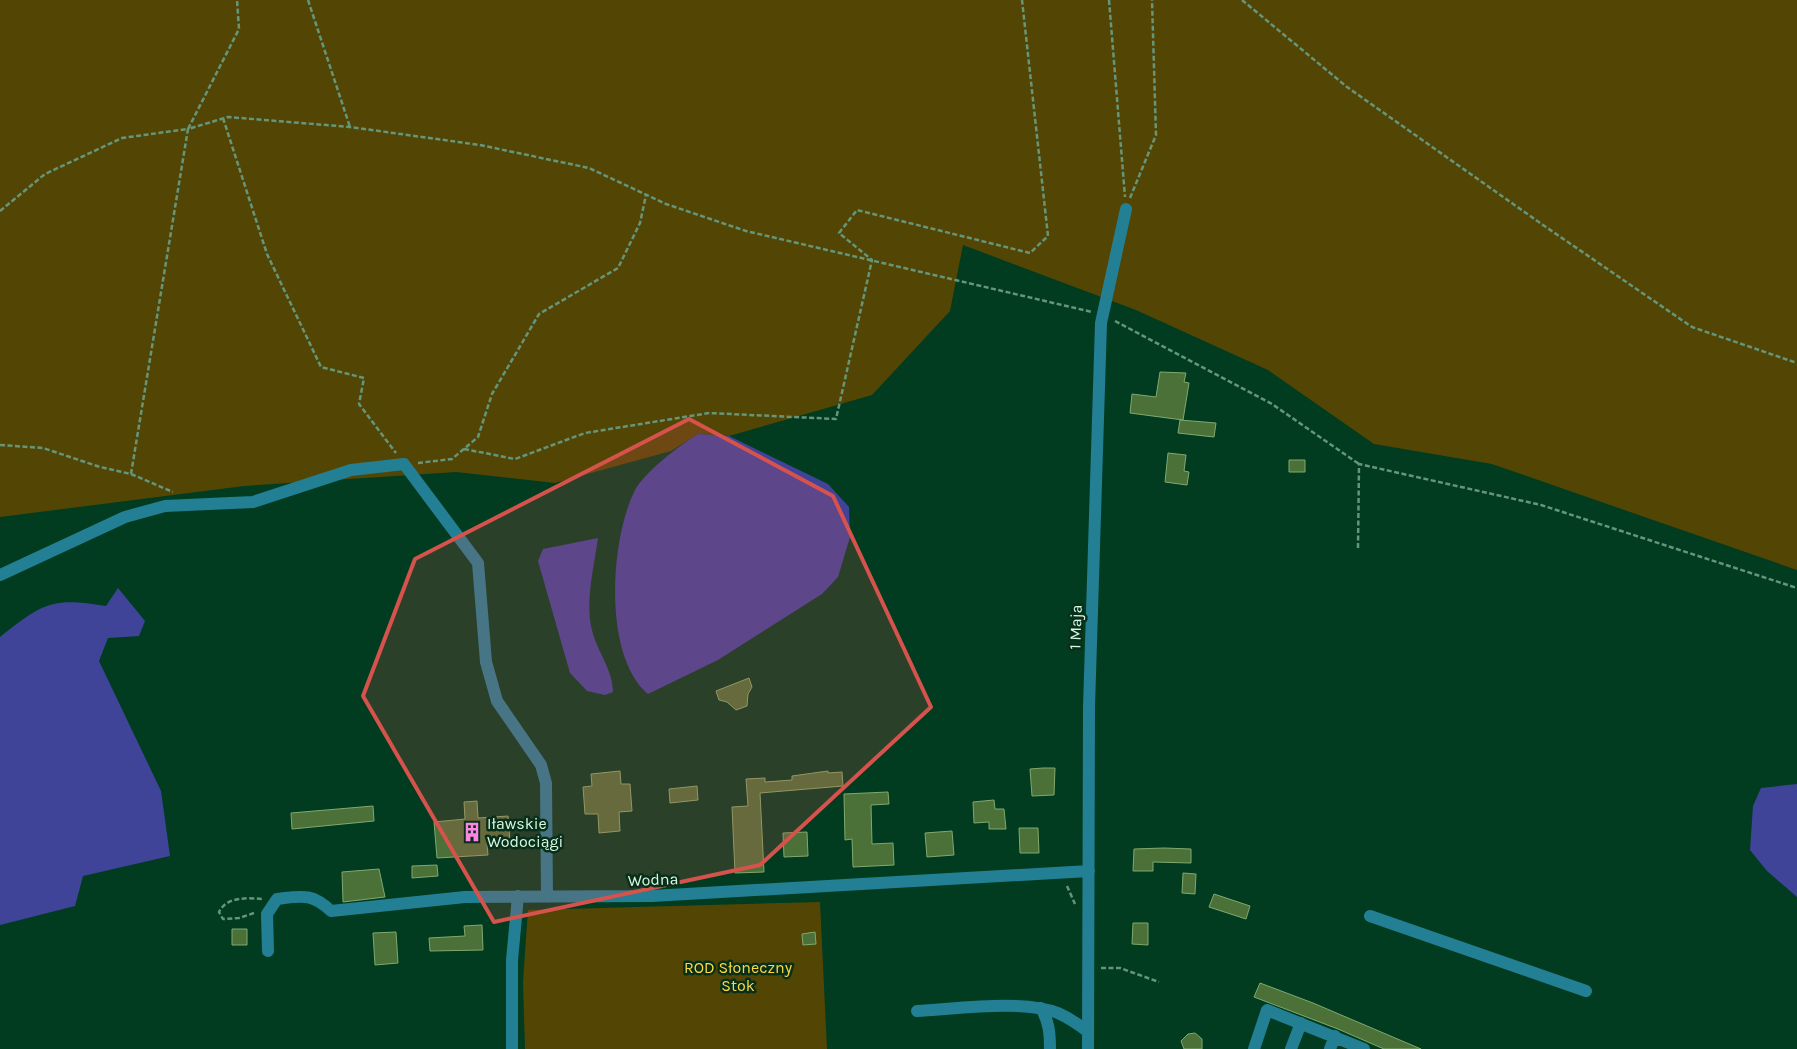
<svg xmlns="http://www.w3.org/2000/svg" width="1797" height="1049" viewBox="0 0 1797 1049" font-family="Karla,sans-serif">
	<rect width="100%" height="100%" fill="#013c20"/>
	<path fill="#534604" d="M0 0H1797V570L1492 464 1374 444 1268 370 1136 310 963 245 950 311 872 395 729 436 698 434 671 451 555 483 456 472 244 486 0 517Z
		M820 902 827 1049H525L523 982 528 910Z"/>
	<path fill="#3f4499" d="M698 434 729 436 828 484 849 507 850 537 838 577 822 594 718 660 648 694C603 656 610 542 634 492 643 473 680 445 698 434Z
		M598 538C594 568 584 604 593 634 599 654 613 671 613 692L605 695 587 691 570 673 538 561 543 549Z
		M118 588 145 621 139 636 108 638 99 661 161 791 170 856 83 876 75 906 0 925V637C43 603 52 597 106 606Z
		M1797 784V897L1767 871 1750 850 1753 806 1761 788Z"/>
	<path fill="#4b7139" stroke="#80a96e" d="M1160 372 1186 373 1184 382 1189 383 1183 420 1130 413 1132 394 1156 397Z
		M1180 420 1216 423 1214 437 1178 433Z
		M1168 453 1186 455 1184 471 1189 472 1187 485 1165 482Z
		M1289 460H1305V472H1289Z
		M749 678 752 687 748 694 747 706 736 710 727 702 719 700 716 691Z
		M1043 768H1055L1054 795 1032 796 1030 769Z
		M620 771 621 784H630L632 811 619 812 620 831 599 833 598 814H585L583 787 592 786 591 774Z
		M828 771V773L842 772 843 786 760 793 764 872 735 873 732 807 748 806 746 779 765 778V782L792 780V776Z
		M697 786 698 800 670 803 669 789Z
		M888 792 889 804 871 805 872 844 893 843 894 865 853 867 852 839 845 840 844 794Z
		M994 800 995 809H1004L1006 829H989V822L974 823 973 802Z
		M477 801 478 818 508 816 510 842 487 844 488 855 437 858 434 822 465 819 464 802Z
		M373 806 374 821 292 829 291 813Z
		M1019 828H1038L1039 853H1020Z
		M952 831 954 855 927 857 925 833Z
		M807 832 808 856 784 857 783 833Z
		M1164 848 1191 849V863L1153 862V871H1133L1134 849Z
		M437 865 438 876 412 878V866Z
		M379 869 385 897 343 902 342 872Z
		M1183 873 1196 874 1195 894 1182 893Z
		M1214 894 1250 906 1246 919 1209 907Z
		M1133 923H1148V945L1132 944Z
		M482 925 483 950 430 951 429 938 465 936 464 926Z
		M232 929H247V945H232Z
		M396 932 398 963 375 965 373 933Z
		M815 932 816 944 803 945 802 934Z
		M1260 983 1313 1003 1421 1049H1384L1338 1029 1254 997Z
		M1195 1033 1202 1039V1049H1184L1181 1041 1188 1034Z"/>
	<g fill="none" stroke-linecap="round" stroke-linejoin="round">
		<path stroke="#65957b" stroke-width="2.5" stroke-dasharray="5 2.5" stroke-linecap="butt" d="M308 0 350 127
			M1109 0 1125 197
			M1242 0 1347 87 1543 225 1692 327 1797 363
			M223 118 267 254 321 367 364 378 359 404 396 453
			M1130 198 1156 135 1152 0
			M0 211 45 174 122 138 188 129 239 29 237 0
			M1115 321 1272 404 1359 464
			M0 445 43 448 100 467 131 474 173 492
			M464 449 515 459 585 433 709 413 836 419 872 260 839 233 857 210 1030 253 1048 236 1022 0
			M418 463 452 459 478 437 492 394 539 314 618 268 640 223 646 195
			M131 474 188 129 228 117 350 127 480 145 589 168 666 204 746 231 1092 312
			M1358 548 1359 464 1541 505 1797 588
			M1067 886 1075 904
			M254 913 239 918 223 919 219 912C227 896 247 898 263 899
			M1101 968H1120L1159 982"/>
		<path stroke="#237f94" stroke-width="12" d="M0 575 125 517 165 506 253 502 351 470 404 464 478 563 486 662 497 701 541 765 546 783 547 897
			M1370 916 1586 991
			M268 951 267 914 277 899C302 896 312 893 331 911L465 897 652 896 1089 871
			M1041 1008C1049 1022 1050 1033 1050 1049
			M917 1011C956 1009 1022 999 1058 1013 1069 1018 1078 1024 1087 1031
			M512 1049V960L518 896
			M1088 1049 1089 707 1101 323 1126 209
			M1254 1049 1267 1010 1364 1049
			M1291 1049 1301 1023
			M1330 1049 1335 1036"/>
	</g>
	<path fill="#d6524d" fill-opacity="0.2" stroke="#d6524d" stroke-width="4" stroke-linejoin="round" d="M689 419 833 496 931 707 760 865 494 922 363 696 415 559Z"/>
	<defs>
		<symbol id="building-bare" viewBox="-9 -9 18 18"><path d="M-4-6H4V6H1V3H-1V6H-4ZM-2.5-4.3h1.7v1.8h-1.7ZM.8-4.3h1.7v1.8H.8ZM-2.5-1h1.7V.8h-1.7ZM.8-1h1.7V.8H.8Z" fill="#fd86e2" stroke="#092f1b" stroke-width="2.5" paint-order="stroke"/></symbol>
	</defs>
	<g fill-rule="evenodd">
		<use href="#building-bare" x="458" y="818" width="28" height="28"/>
	</g>
	<g text-anchor="middle" stroke-width="5" stroke-linejoin="round" paint-order="stroke">
		<g font-size="16" fill="#d6f9e2" stroke="#092f1b">
			<text transform="translate(1075 627) rotate(-88)" y="6">1 Maja</text>
			<text transform="translate(653 879) rotate(-2)" y="6">Wodna</text>
		</g>
		<g font-size="16" fill="#d6f9e2" stroke="#092f1b" text-anchor="start">
			<text x="487" y="829">Iławskie<tspan x="487" dy="18">Wodociągi</tspan></text>
		</g>
		<g font-size="16" fill="#fcda40" stroke="#092f1b">
			<text x="738" y="973">ROD Słoneczny<tspan x="738" dy="18">Stok</tspan></text>
		</g>
	</g>
</svg>
